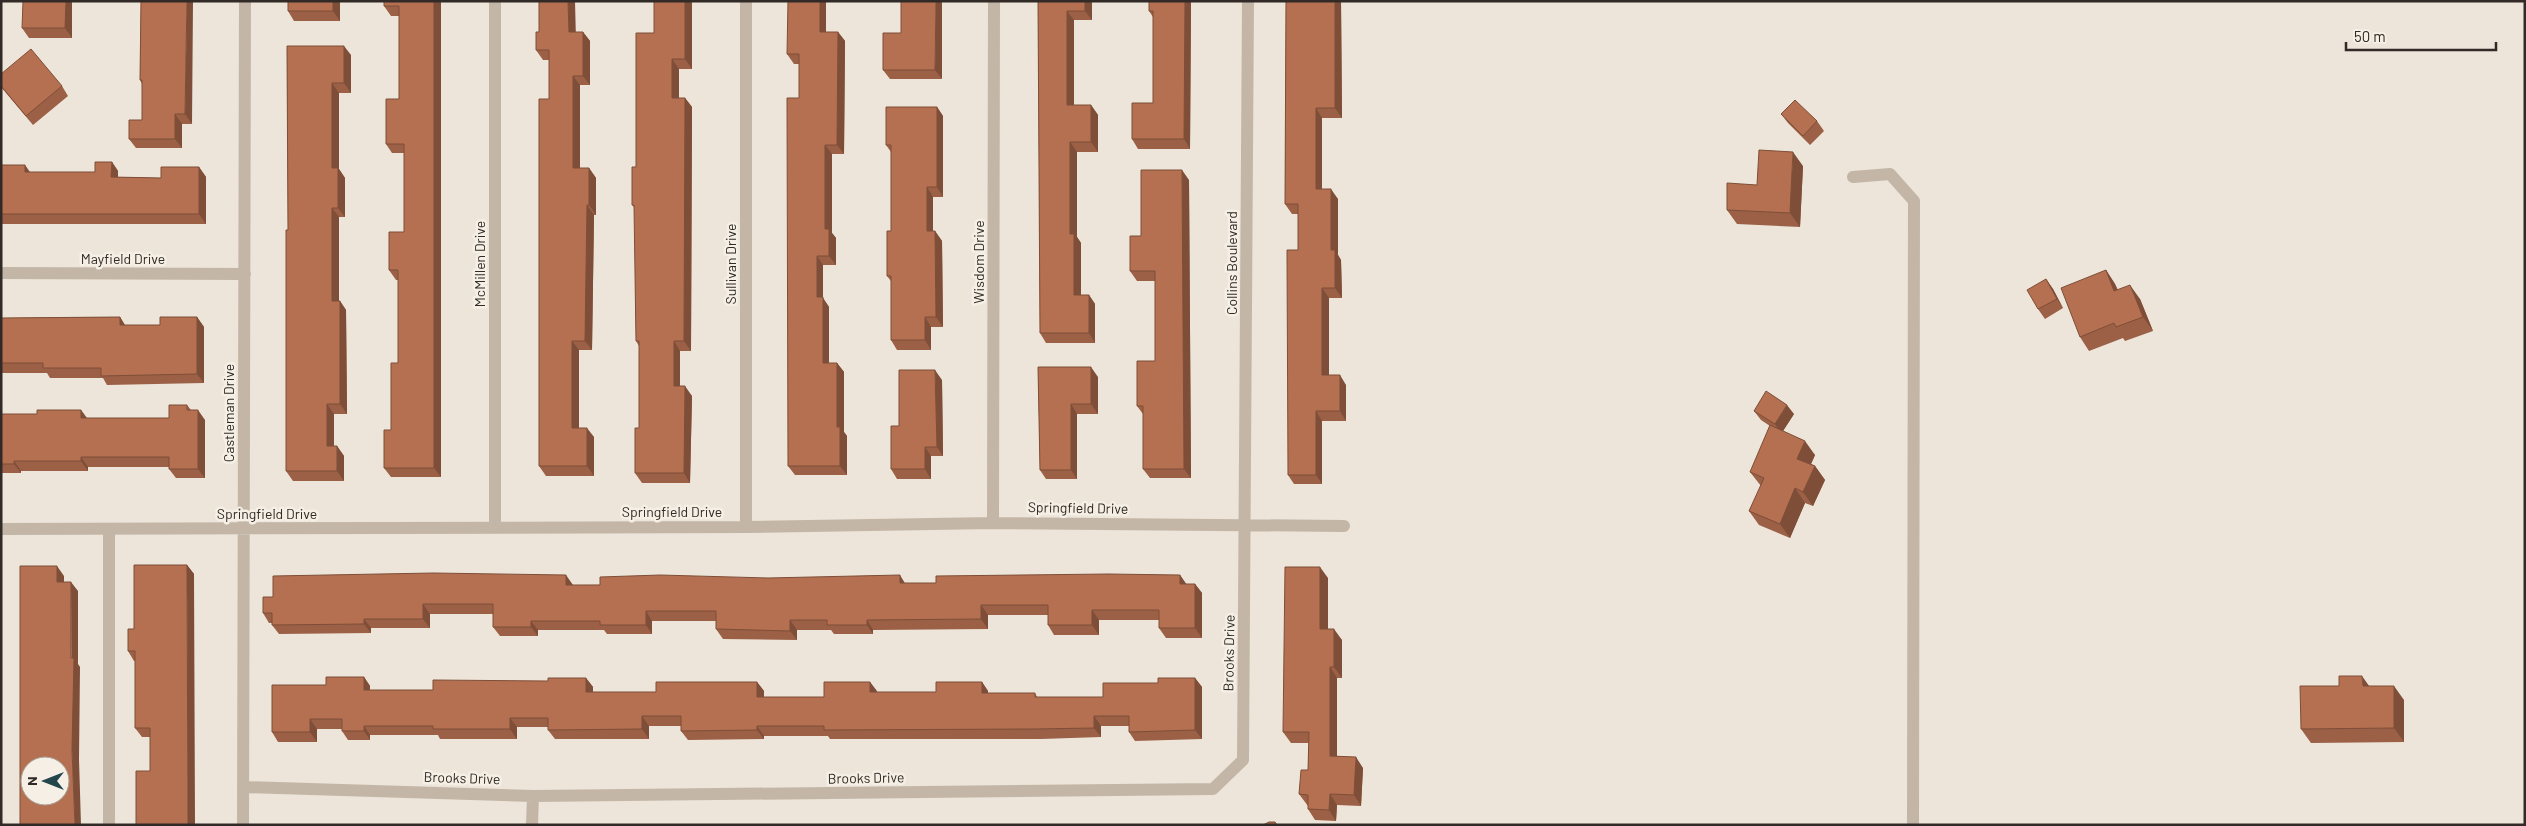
<svg xmlns="http://www.w3.org/2000/svg" width="2526" height="826" viewBox="0 0 2526 826" font-family="Barlow,sans-serif">
	<rect width="100%" height="100%" fill="#ede5d9"/>
	<g fill="none" stroke-linecap="round" stroke-linejoin="round">
		<path stroke="#c3b6a7" stroke-width="12" d="M1853 177 1890 174 1914 201 1913 825
			M109 825V530"/>
		<path stroke="#c3b6a7" stroke-width="12" d="M495 1V527
			M1 273 245 274
			M993 523 994 1
			M746 527V1
			M1 529 746 527 993 523 1344 526
			M243 787 533 796 1213 789 1243 760 1248 1
			M243 825 245 1
			M532 825 533 796"/>
	</g>
	<path fill="#9b6045" d="M72 1V38H29L22 28Z
		M141 1 192 124H182V148H136L129 139 142 120V84L140 80Z
		M340 1V21H294L288 11Z
		M384 1H441V477H391L384 468 391 430 398 363V280H396L389 270 404 232V153H392L386 144 399 99V16H391L384 6Z
		M539 1H575V32H583L590 41V85H580V168H589L596 178V215H594L592 350H579V428L594 437V476H546L539 466 549 99V60H543L536 50 539 32Z
		M692 1V69H679V98H685L692 107 691 351H680V386L692 396 690 483H642L635 473 639 428V346L636 341 635 208 632 205 654 33Z
		M826 1V32H838L845 41 844 154H832V233L836 238V265H823V298L829 307V363H837L844 372V432L847 436V475H795L788 466 799 98V64H794L787 54Z
		M901 1 942 79H890L883 70 901 33Z
		M1038 1H1092V20H1074V105H1091L1098 115V152H1077V237L1081 243V295H1089L1095 304V343H1046L1040 333Z
		M1191 1 1190 149H1138L1132 139 1153 103V17L1149 11Z
		M1286 1H1341L1342 118H1322V189L1338 199V255L1341 260 1342 298H1329V375L1346 385V421H1322V484H1294L1288 475 1298 250V214H1292L1285 204Z
		M287 46 351 55V93H339V169L345 178V217H339V301H340L346 310 347 414H334V446H337L344 456V481H293L286 471 288 230Z
		M1 74 62 86 68 96 33 125 1 87Z
		M937 107 943 116V197H933V231H935L942 241 943 327H931V350H897L891 340V281L887 276 891 231V152L886 145Z
		M1781 114 1817 121 1824 131 1810 145 1788 123Z
		M112 162 118 171V177L161 178 199 167 206 177V224H1V165H25L30 172H95Z
		M1803 166 1800 227 1737 224 1727 210 1757 185Z
		M1189 180 1191 478H1150L1143 469V414L1137 406 1155 361V281H1137L1130 271 1141 236Z
		M2106 270 2115 284 2118 290 2140 299 2153 331 2125 341 2123 338 2089 351 2080 337Z
		M2046 279 2053 289 2063 308 2045 319 2038 309Z
		M120 317 125 325H160L197 317 204 327V383L107 385 103 378H50L47 373H1V318Z
		M1038 367 1098 377V414H1077V479H1046L1040 470Z
		M942 380 943 456H931V479H897L891 469 899 426Z
		M187 405 191 410 205 420V478H176L169 469V467H88V471H21V473H1V414H37L81 410 87 418H169Z
		M1754 411 1794 414 1783 431 1815 455 1811 464 1815 466 1825 480 1813 506 1805 503 1790 538 1759 525 1749 511 1761 486 1750 472 1770 426 1761 420Z
		M187 565 194 574 150 737H142L135 728V661H134L128 651 134 629Z
		M1180 575 1186 584H1195L1202 593V638H1166L1159 628V620H1099V635H1054L1048 625V615H988V629L873 630V634H834L831 630H797V640L723 639 716 629V621H652V634H607L604 630H538V636H500L493 627V614H430V628H371V633L279 634 272 625V623H269L263 613 273 597 573 585 936 583Z
		M1328 578V629L1342 640V678H1337V756L1363 768 1361 806 1337 805 1336 821 1315 820 1308 809V806L1299 794 1308 770 1309 743H1291L1283 732Z
		M364 677 370 686V690H433L586 678 593 687V692H656L757 682 764 691V697H824L870 682 877 692H936L982 682 988 691V693H1035L1037 697H1103L1158 683 1195 678 1202 687V739L1135 741 1129 732V726H1101V737L1041 739H830L828 736H764V739L688 740 681 731V726H649V739H555L548 730V727H517V739H440L438 735H370V740H348L342 731V729H317V742H278L272 732 326 685Z
		M2369 686 2404 700V742L2311 743 2301 729Z"/>
	<path fill="#7e4e38" d="M66 1H72V38L65 28Z
		M187 1H193L192 124 185 114Z
		M333 1H340V21L333 11Z
		M434 1H441V477L434 468Z
		M568 1H575L576 41 569 32Z
		M685 1H692V69L685 59Z
		M820 1H826V41L820 32Z
		M936 1H942V79L935 70Z
		M1085 1H1092V20L1085 11Z
		M1185 1H1191L1190 149 1184 139Z
		M1335 1H1341L1342 118 1335 108Z
		M1067 11 1074 20V115L1067 105Z
		M583 32 590 41V85L583 76Z
		M838 32 845 41 844 154 837 145Z
		M344 46 351 55V93L344 83Z
		M672 59 679 69V107L672 98Z
		M573 76 580 85V178L573 168Z
		M332 83 339 93V169L345 178V217L338 208 332 168Z
		M685 98 692 107 691 351 684 341Z
		M1091 105 1098 115V152L1091 142Z
		M937 107 943 116V197L937 187Z
		M1316 108 1322 118V199L1316 189Z
		M175 114 182 124V148L175 139Z
		M1070 142 1077 152V237L1081 243V304L1074 295 1070 234Z
		M825 145 832 154V233L836 238V265L829 256 825 229Z
		M1793 152 1803 166 1800 227 1790 213Z
		M112 162 118 171V187L111 177Z
		M25 165 31 175 25 172Z
		M199 167 206 177V224L199 214Z
		M589 168 596 178V215L589 205Z
		M1182 170 1189 180 1191 478 1184 469Z
		M927 187 933 197V241L927 231Z
		M1331 189 1338 199V255L1341 260 1342 298 1335 288 1331 250Z
		M587 205 594 215 592 350 585 341Z
		M332 208 339 217V310L332 301Z
		M935 231 942 241 943 327 936 317Z
		M817 256 823 265V298L829 307V372L823 363 817 297Z
		M2106 270 2115 284 2124 305 2114 291Z
		M2046 279 2053 289 2063 308 2057 299Z
		M2130 285 2140 299 2153 331 2143 317Z
		M1322 288 1329 298V385L1322 375Z
		M1089 295 1095 304V343L1089 333Z
		M340 301 346 310 347 414 340 404Z
		M120 317 126 327 120 325Z
		M197 317 204 327V383L197 374Z
		M925 317 931 327V350L925 340Z
		M572 341 579 350V437L572 428Z
		M674 341 680 351V396L674 386Z
		M837 363 844 372V432L847 436V475L840 466 837 427Z
		M1091 367 1098 377V414L1091 404Z
		M935 370 942 380 943 456 937 447Z
		M1340 375 1346 385V421L1340 411Z
		M685 386 692 396 690 483 684 473Z
		M327 404 334 414V456L327 446Z
		M1071 404 1077 414V479L1071 470Z
		M1787 405 1794 414 1781 434 1775 424Z
		M81 410 88 420 81 418Z
		M198 410 205 420V478L198 469Z
		M1316 411 1322 421V484L1316 475Z
		M587 428 594 437V476L587 466Z
		M1805 441 1815 455 1807 473 1797 459Z
		M337 446 344 456V481L337 471Z
		M925 447 931 456V479L925 469Z
		M81 457 88 467V471L81 461Z
		M14 461 21 471V473L14 464Z
		M1815 466 1825 480 1813 506 1803 492Z
		M1795 488 1805 503 1790 538 1780 524Z
		M187 565 194 574 195 825H188Z
		M57 566 64 576V591L57 582Z
		M1320 567 1328 578V640L1320 629Z
		M566 575 573 585H566Z
		M900 575 906 585 900 583Z
		M1180 575 1187 585 1180 584Z
		M71 582 78 591V664L80 667 79 759 81 825H75L72 750Z
		M1195 584 1202 593V638L1195 628Z
		M423 604 430 614V628L423 619Z
		M981 605 988 615V629L981 619Z
		M1092 610 1099 620V635L1092 625Z
		M646 611 652 621V634L646 625Z
		M364 619 371 628V633L364 624Z
		M790 620 797 630V640L790 631Z
		M867 620 873 630V634L867 625Z
		M531 621 538 630V636L531 627Z
		M1334 629 1342 640V678L1334 667Z
		M1330 667 1337 678V767L1330 756Z
		M2362 676 2372 690 2363 686Z
		M364 677 370 686V700L364 690Z
		M586 678 593 687V702L586 692Z
		M1195 678 1202 687V739L1195 730Z
		M757 682 764 691V706L757 697Z
		M870 682 877 691V702L870 692Z
		M982 682 988 691V702L982 693Z
		M2394 686 2404 700V742L2394 728Z
		M642 716 649 726V739L642 729Z
		M1094 716 1101 726V737L1094 728Z
		M510 718 517 727V739L510 729Z
		M310 719 317 729V742L310 732Z
		M364 726 370 735V740L364 731Z
		M757 726 764 736V739L757 730Z
		M1356 757 1363 768 1361 806 1354 795Z
		M1330 794 1337 805 1336 821 1329 810Z"/>
	<path fill="#b47050" stroke="#7e4e38" fill-rule="evenodd" d="M23 1H66L65 28H22Z
		M141 1H187L185 114H175V139H129V120H142V80H140Z
		M288 1H333V11H288Z
		M384 1H434V468H384V430H391V363H398V270H389V232H404V144H386V99H399V6H384Z
		M539 1H568L569 32H583V76H573V168H589V205H587L585 341H572V428H587V466H539V99H549V50H536V32H539Z
		M654 1H685V59H672V98H685L684 341H674V386H685L684 473H635V428H639V341H636L634 205H632V167H636V33H654Z
		M788 1H820V32H838L837 145H825V229H829V256H817V297H823V363H837V427H840V466H788L787 98H799V54H787Z
		M901 1H936L935 70H883V33H901Z
		M1038 1H1085V11H1067V105H1091V142H1070V234H1074V295H1089V333H1040Z
		M1149 1H1185L1184 139H1132V103H1153V11H1149Z
		M1286 1H1335V108H1316V189H1331V250H1335V288H1322V375H1340V411H1316V475H1288L1287 250H1298V204H1285Z
		M287 46H344V83H332V168H338V208H332V301H340V404H327V446H337V471H286V230H288Z
		M31 49 62 86 26 116 1 86V74Z
		M1795 100 1817 121 1803 136 1781 114Z
		M886 107H937V187H927V231H935L936 317H925V340H891V276H887V231H891V145H886Z
		M1759 150 1793 152 1790 213 1727 210V183L1757 185Z
		M95 162H112L111 177 161 178V167H199V214H1V165H25V172H95Z
		M1141 170H1182L1184 469H1143V406H1137V361H1155V271H1130V236H1141Z
		M2106 270 2114 291 2130 285 2143 317 2116 327 2114 323 2080 337 2061 288Z
		M2046 279 2057 299 2038 309 2027 290Z
		M120 317V325H160V317H197V374L101 376V368H43V363H1V318Z
		M1038 367H1091V404H1071V470H1040Z
		M899 370H935L937 447H925V469H891V426H899Z
		M1766 391 1787 405 1775 424 1754 411Z
		M169 405H187V410H198V469H169V457H81V461H14V464H1V414H37V410H81V418H169Z
		M1770 425 1805 441 1797 459 1815 466 1803 492 1795 488 1780 524 1749 511 1764 478 1750 472Z
		M134 565H187L188 825H136V771H150V728H135V651H128V629H134Z
		M20 566H57V582H71V658H74L72 750 75 825H20ZM30 766H60V796H30Z
		M1285 567H1320V629H1334V667H1330V756L1356 757 1354 795 1330 794 1329 810 1308 809V795L1299 794 1301 770H1308L1309 732H1283Z
		M433 573 566 575V585H600V577L660 575 768 578 900 575V583H936V576L1108 574 1180 575V584H1195V628H1159V610H1092V625H1048V605H981V619L867 620V625H827V620H790V631L716 629V611H646V625H600V621H531V627H493V604H423V619H364V624L272 625V613H263V597H273V576Z
		M2339 676H2362L2363 686H2394V728L2301 729 2300 686H2339Z
		M326 677H364V690H433V680L548 681V678H586V692H656V682H757V697H824V682H870V692H936V682H982V693H1035V697H1103V683H1158V678H1195V730L1129 732V716H1094V728L1035 729 824 730V726H757V730L681 731V716H642V729L548 730V718H510V729H433V726H364V731H342V719H310V732H272V685H326Z
		M1269 822H1275L1277 825H1263Z"/>
	<g text-anchor="middle" stroke-width="5" stroke-linejoin="round" paint-order="stroke">
		<g font-size="14" fill="#312a26" stroke="#f5efe5">
			<text x="123" y="264">Mayfield Drive</text>
			<text transform="translate(979 262) rotate(-90)" y="5">Wisdom Drive</text>
			<text transform="translate(1232 263) rotate(-90)" y="5">Collins Boulevard</text>
			<text transform="translate(480 264) rotate(-90)" y="5">McMillen Drive</text>
			<text transform="translate(731 264) rotate(-90)" y="5">Sullivan Drive</text>
			<text transform="translate(229 413) rotate(-90)" y="5">Castleman Drive</text>
			<text transform="translate(1078 508) rotate(1)" y="5">Springfield Drive</text>
			<text x="672" y="517">Springfield Drive</text>
			<text x="267" y="519">Springfield Drive</text>
			<text transform="translate(1229 653) rotate(-89)" y="5">Brooks Drive</text>
			<text transform="translate(462 778) rotate(2)" y="5">Brooks Drive</text>
			<text transform="translate(866 778) rotate(-1)" y="5">Brooks Drive</text>
		</g>
	</g>
	<rect width="2526" height="826" fill="none" stroke="#312a26" stroke-width="5"/>
	<g transform="translate(45 781) rotate(270)"><circle r="24" fill="#f5efe5" stroke="#a7a099"/>
	<path d="M0-4L9 19L0 12L-9 19Z" fill="#22464c"/>
	<text y="-8" font-size="14" font-weight="bold" text-anchor="middle" fill="#312a26">N</text>
	</g>
	<path d="M2346 42v8h150v-8" fill="none" stroke="#312a26" stroke-width="2.5"/>
	<text x="2354" y="42" font-size="15" fill="#312a26" stroke="#f5efe5" stroke-width="4" paint-order="stroke">50 m</text>
</svg>
